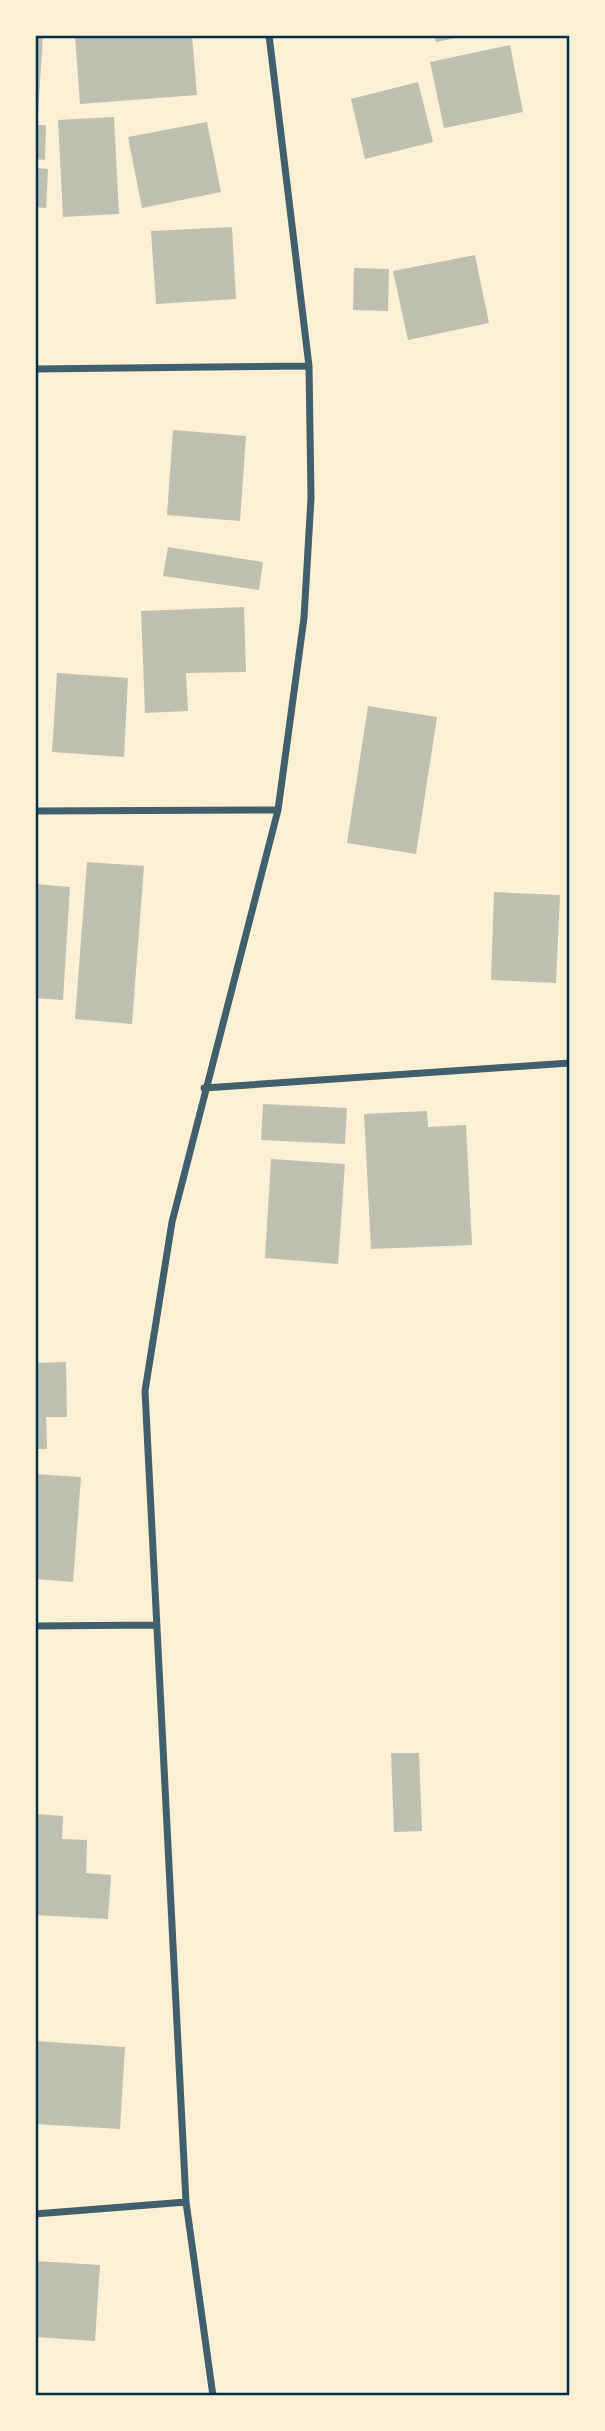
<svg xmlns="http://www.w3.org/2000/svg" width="605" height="2431" viewBox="0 0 605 2431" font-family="Jost,sans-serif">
	<rect width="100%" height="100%" fill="#fdf0d5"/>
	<path fill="#bec0b2" d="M35 35H43L38 115 35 114Z
		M75 35H192L197 95 80 104Z
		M434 35H465V36L436 42Z
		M510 45 523 112 444 128 430 62Z
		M418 82 433 142 365 159 351 99Z
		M114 117 119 214 63 217 58 120Z
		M207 122 221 192 142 208 128 137Z
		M35 125H46L45 160 35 159Z
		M35 168 48 169 46 208 35 207Z
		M232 227 236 299 156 304 151 231Z
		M475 255 489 323 408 340 393 271Z
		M354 268 389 269 388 311 353 310Z
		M173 430 246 436 240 521 167 515Z
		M168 547 263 562 259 590 163 576Z
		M244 607 246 672 186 673 188 711 145 713 141 611Z
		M57 673 128 678 124 757 52 752Z
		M368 706 437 717 416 854 347 843Z
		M87 862 144 866 132 1024 75 1019Z
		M35 884 70 887 63 1000 35 998Z
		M494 892 560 895 556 983 491 980Z
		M263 1104 347 1108 345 1144 261 1140Z
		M427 1111 428 1127 466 1125 472 1245 371 1249 364 1114Z
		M271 1159 345 1164 338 1264 265 1258Z
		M66 1362 67 1417H46L47 1449H35V1363Z
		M35 1474 81 1477 73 1582 35 1579Z
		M391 1753H419L422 1831 394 1832Z
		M35 1814 63 1816 62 1839 87 1840 86 1873 111 1875 108 1919 35 1915Z
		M35 2041 125 2047 120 2129 35 2124Z
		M35 2261 100 2265 95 2341 35 2337Z"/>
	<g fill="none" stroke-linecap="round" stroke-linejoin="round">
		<path stroke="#3f606c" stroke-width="7" d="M35 369 309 366
			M35 811 278 810
			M204 1088 570 1063
			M35 1626 157 1625
			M35 2214 186 2202
			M213 2396 186 2202 145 1391 172 1222 278 810 304 618 311 498 309 366 269 35"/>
	</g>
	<rect width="605" height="2431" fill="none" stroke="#fdf0d5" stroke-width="74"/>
	<rect x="37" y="37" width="531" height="2357" fill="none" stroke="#003049" stroke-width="2.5"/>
</svg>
